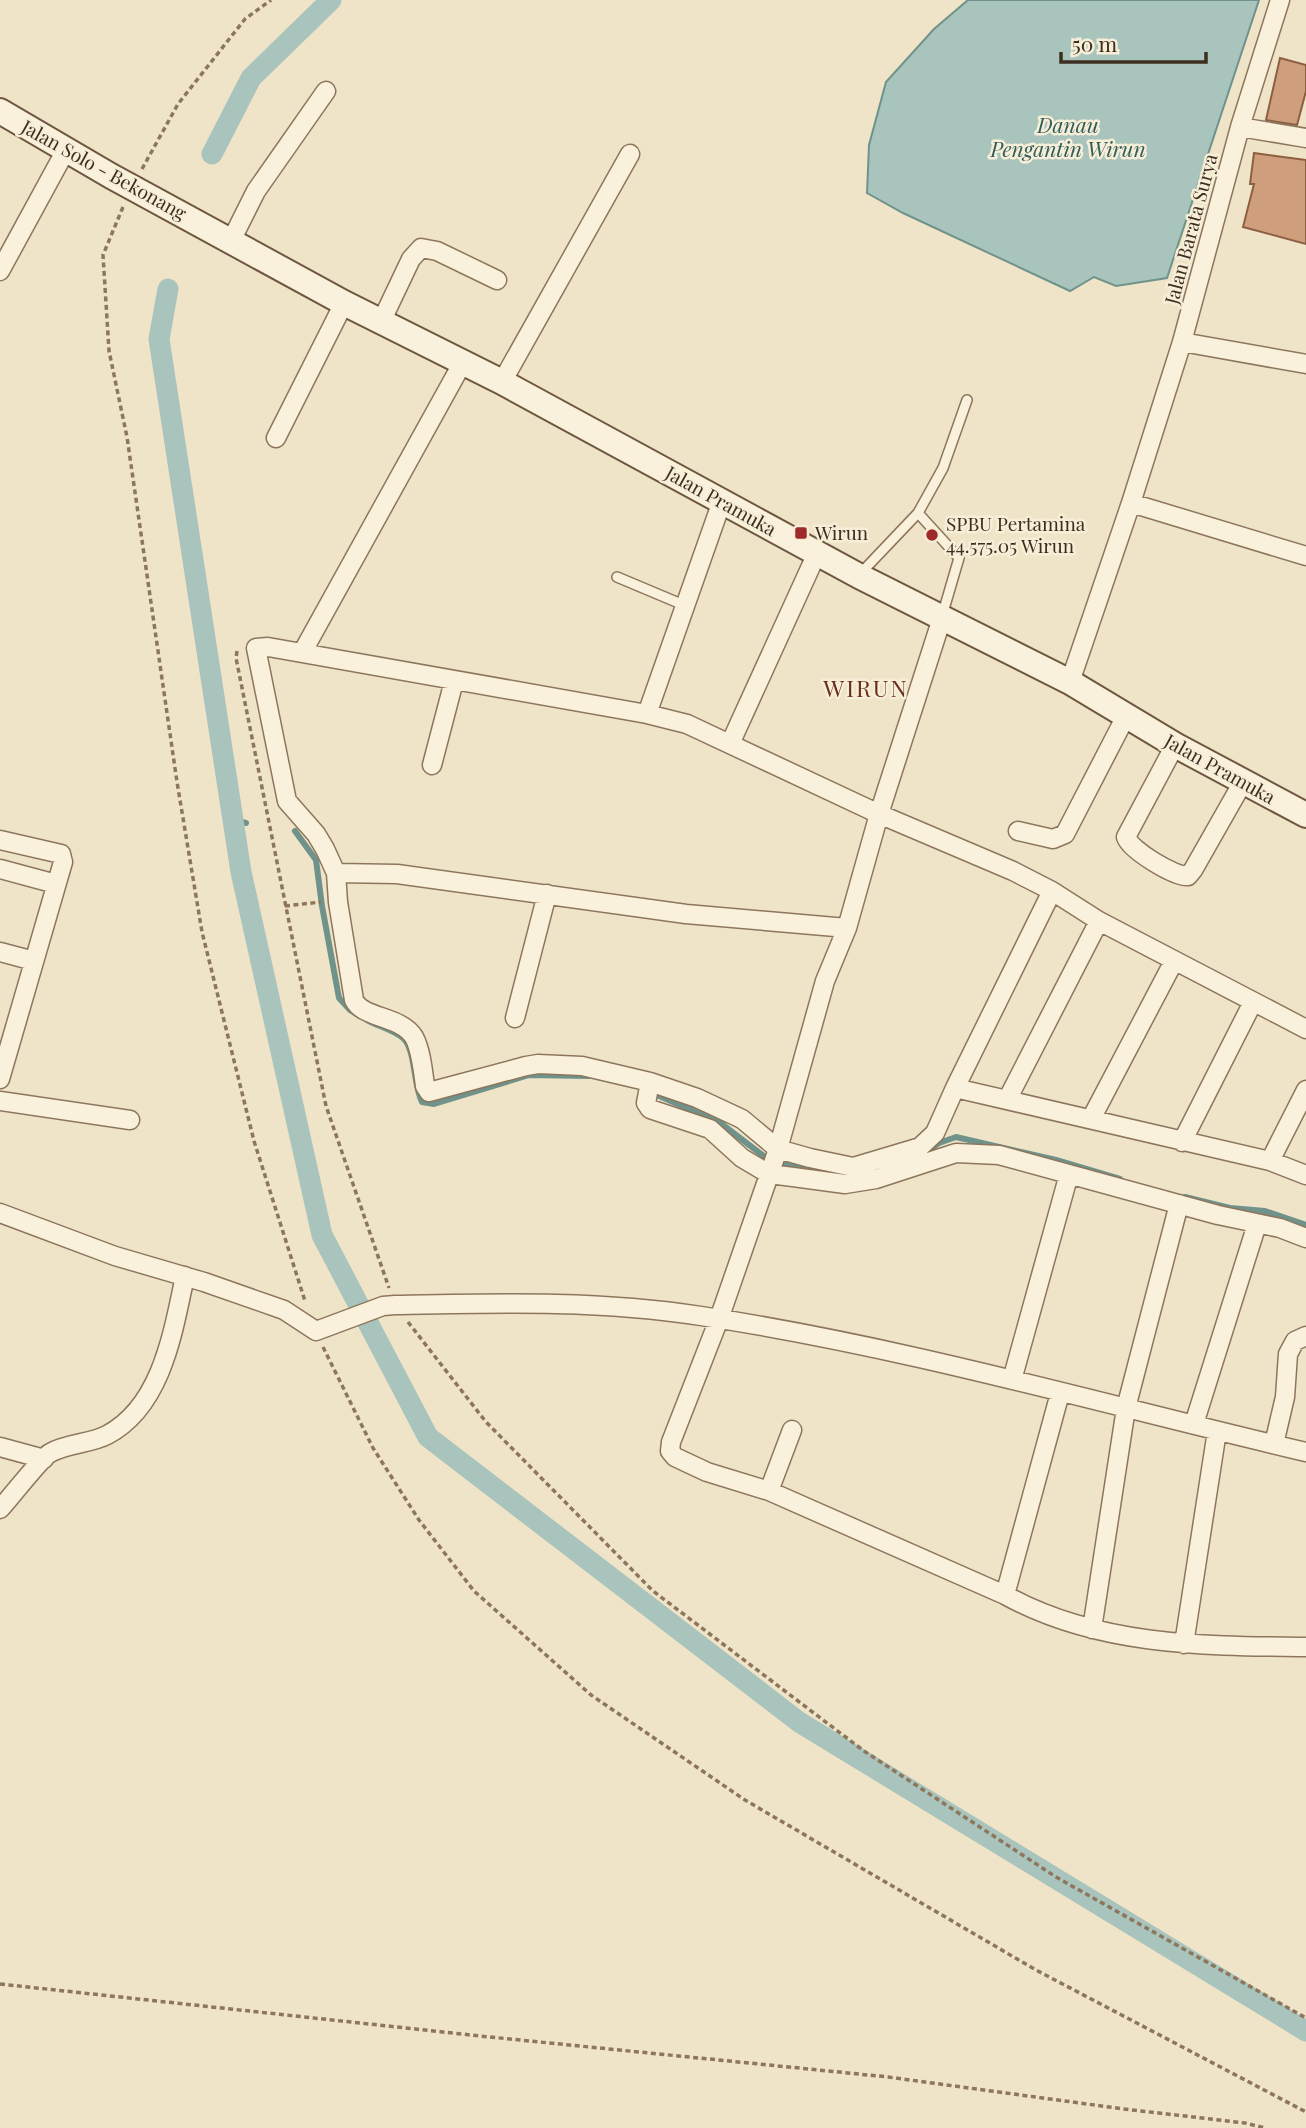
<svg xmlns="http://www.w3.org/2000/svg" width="1306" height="2128" viewBox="0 0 1306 2128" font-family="'Playfair Display',serif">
	<rect width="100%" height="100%" fill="#f0e4c8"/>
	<path fill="#a9c4bc" stroke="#6f938a" stroke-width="2" d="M968 0H1259L1167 278 1116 286 1094 277 1070 291 903 213 867 193 869 145 886 82 934 29Z"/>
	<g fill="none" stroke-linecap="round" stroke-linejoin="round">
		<path stroke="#6f938a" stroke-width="6" d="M233 820 246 823
			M295 831 316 860 322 906 339 998 350 1010 358 1015
			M367 1020C378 1026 394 1030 403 1038 416 1050 413 1085 422 1102L434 1104 529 1075 589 1076
			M650 1092 719 1122 765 1157 782 1164 823 1172 853 1174
			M927 1151 939 1143 956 1137 1056 1160 1120 1179
			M1185 1197 1230 1208 1265 1211 1306 1225"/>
		<path stroke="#a9c4bc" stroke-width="21" d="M212 154 251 78 331 0
			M168 289 159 339 241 872 322 1235 428 1437 799 1722 1306 2031"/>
	</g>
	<path fill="#cf9f7d" stroke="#8d5f41" stroke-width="2" d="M1280 58 1306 65V91L1297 125 1266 120Z
		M1254 153 1306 160V244L1243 227 1254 184H1250Z"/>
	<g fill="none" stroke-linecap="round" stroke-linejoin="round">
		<defs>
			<path id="service" d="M918 513 943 468 967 400
				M860 574 918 513 959 558 942 616
				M617 577 686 606"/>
			<path id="minor" d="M1280 0 1240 127 1306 138
				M1240 127 1182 342 1131 503 1306 556
				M231 241 256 191 326 91
				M0 271 67 148
				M382 320 411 259 421 248 437 251 497 280
				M1182 342 1306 364
				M463 362 302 653 647 714 687 724 879 814 1013 871 1052 891 1099 921 1306 1029
				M502 382 630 154
				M276 438 344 303
				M942 618 879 814 847 928 825 981 778 1149 719 1319 671 1442 670 1451 675 1457 707 1472 769 1491 1005 1595C1097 1646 1203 1646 1306 1647
				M302 653 268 647 256 648 287 801 316 834 325 849 336 873
				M1070 682 1131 503
				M647 714 722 501
				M730 744 817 553
				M1175 745 1126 837C1130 850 1175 877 1188 876L1193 870 1243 782
				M432 765 454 681
				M1018 831 1053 839 1065 834 1126 716
				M0 840 61 854 63 862 0 1079
				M0 869 56 884
				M1052 891 955 1088 1270 1161 1306 1175
				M847 928 686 914 397 874 336 873 338 902 354 1000C363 1019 400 1015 414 1037 421 1050 423 1071 425 1086L429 1092 526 1066 538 1064 582 1066 650 1082 697 1098 742 1119 778 1149 810 1158 853 1167 920 1147 935 1133 955 1088
				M0 952 34 961
				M515 1018 547 894
				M650 1082 646 1103 650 1109 710 1129 742 1158 769 1174 793 1177 845 1184 876 1179 956 1153 999 1155 1218 1215 1280 1228 1306 1238
				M1007 1100 1099 921
				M0 1101 130 1120
				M1091 1119 1174 961
				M1182 1142 1253 1002
				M1270 1161 1306 1090
				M0 1213 115 1256 204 1282 284 1310 316 1331 383 1306 395 1305C497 1303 600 1300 701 1316 906 1347 1105 1405 1306 1452
				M1012 1380 1069 1174
				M1194 1424 1257 1224
				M1274 1444 1285 1397 1288 1354 1295 1341 1306 1336
				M0 1447 44 1459
				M769 1491 792 1430
				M0 1509C10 1498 42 1457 50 1453 67 1443 90 1444 107 1435 162 1406 173 1332 185 1276
				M1005 1595 1060 1393
				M1092 1629 1126 1408 1179 1204
				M1184 1644 1217 1431"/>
			<path id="secondary" d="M0 111 111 176 344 303 502 382 859 576 1070 682 1175 745 1306 815"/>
		</defs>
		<use href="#service" stroke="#8d765c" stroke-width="12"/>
		<use href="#minor" stroke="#8d765c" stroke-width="21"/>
		<use href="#secondary" stroke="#6f573f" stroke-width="28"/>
		<path stroke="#8d765c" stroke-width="3.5" stroke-dasharray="5 3.5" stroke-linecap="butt" d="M142 169 178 104 245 19 271 0
			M123 207 103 255 109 351 127 437 177 782 202 932 254 1141 305 1301
			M237 651 236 658 326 1106 389 1288
			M285 906 321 902
			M408 1322 486 1422 653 1591 864 1751 1056 1877 1306 2018
			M323 1347 373 1448 419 1520 474 1591 591 1695 745 1800 1036 1970 1306 2112
			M0 1984 480 2036 888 2077 1124 2109 1245 2123 1265 2128"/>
		<use href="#service" stroke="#faf1dc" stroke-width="9"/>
		<use href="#minor" stroke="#faf1dc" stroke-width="18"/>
		<use href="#secondary" stroke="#faf1dc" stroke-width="24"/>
	</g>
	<g fill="#9e2a2b" stroke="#f7eed8" stroke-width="2.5">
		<rect x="794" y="526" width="14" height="14" rx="3.5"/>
		<circle cx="932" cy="535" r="7"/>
	</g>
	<g text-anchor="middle" stroke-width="5" stroke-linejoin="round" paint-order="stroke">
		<g font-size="19" fill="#3d2e20" stroke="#f7eed8">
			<text transform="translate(104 170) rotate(29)" y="7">Jalan Solo - Bekonang</text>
			<text transform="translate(1191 229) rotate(-75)" y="7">Jalan Barata Surya</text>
			<text transform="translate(721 501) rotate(29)" y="7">Jalan Pramuka</text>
			<text transform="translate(1220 769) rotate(29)" y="7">Jalan Pramuka</text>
		</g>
		<g font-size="19" fill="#3d2e20" stroke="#f7eed8" text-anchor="start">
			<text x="946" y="531">SPBU Pertamina<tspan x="946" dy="22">44.575.05 Wirun</tspan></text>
			<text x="815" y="540">Wirun</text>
		</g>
		<g font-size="21" font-style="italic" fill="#2f5d5a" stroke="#f7eed8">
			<text x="1068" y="133">Danau<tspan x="1068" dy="24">Pengantin Wirun</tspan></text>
		</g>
		<g font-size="23" letter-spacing="2" fill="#6b2e1e" stroke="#f7eed8">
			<text x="866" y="697">WIRUN</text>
		</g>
	</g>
	<path d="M1061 52v10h145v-10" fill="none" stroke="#3d2e20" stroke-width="3.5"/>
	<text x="1072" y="52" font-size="21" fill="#3d2e20" stroke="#f7eed8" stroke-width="5" paint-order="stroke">50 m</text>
</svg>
